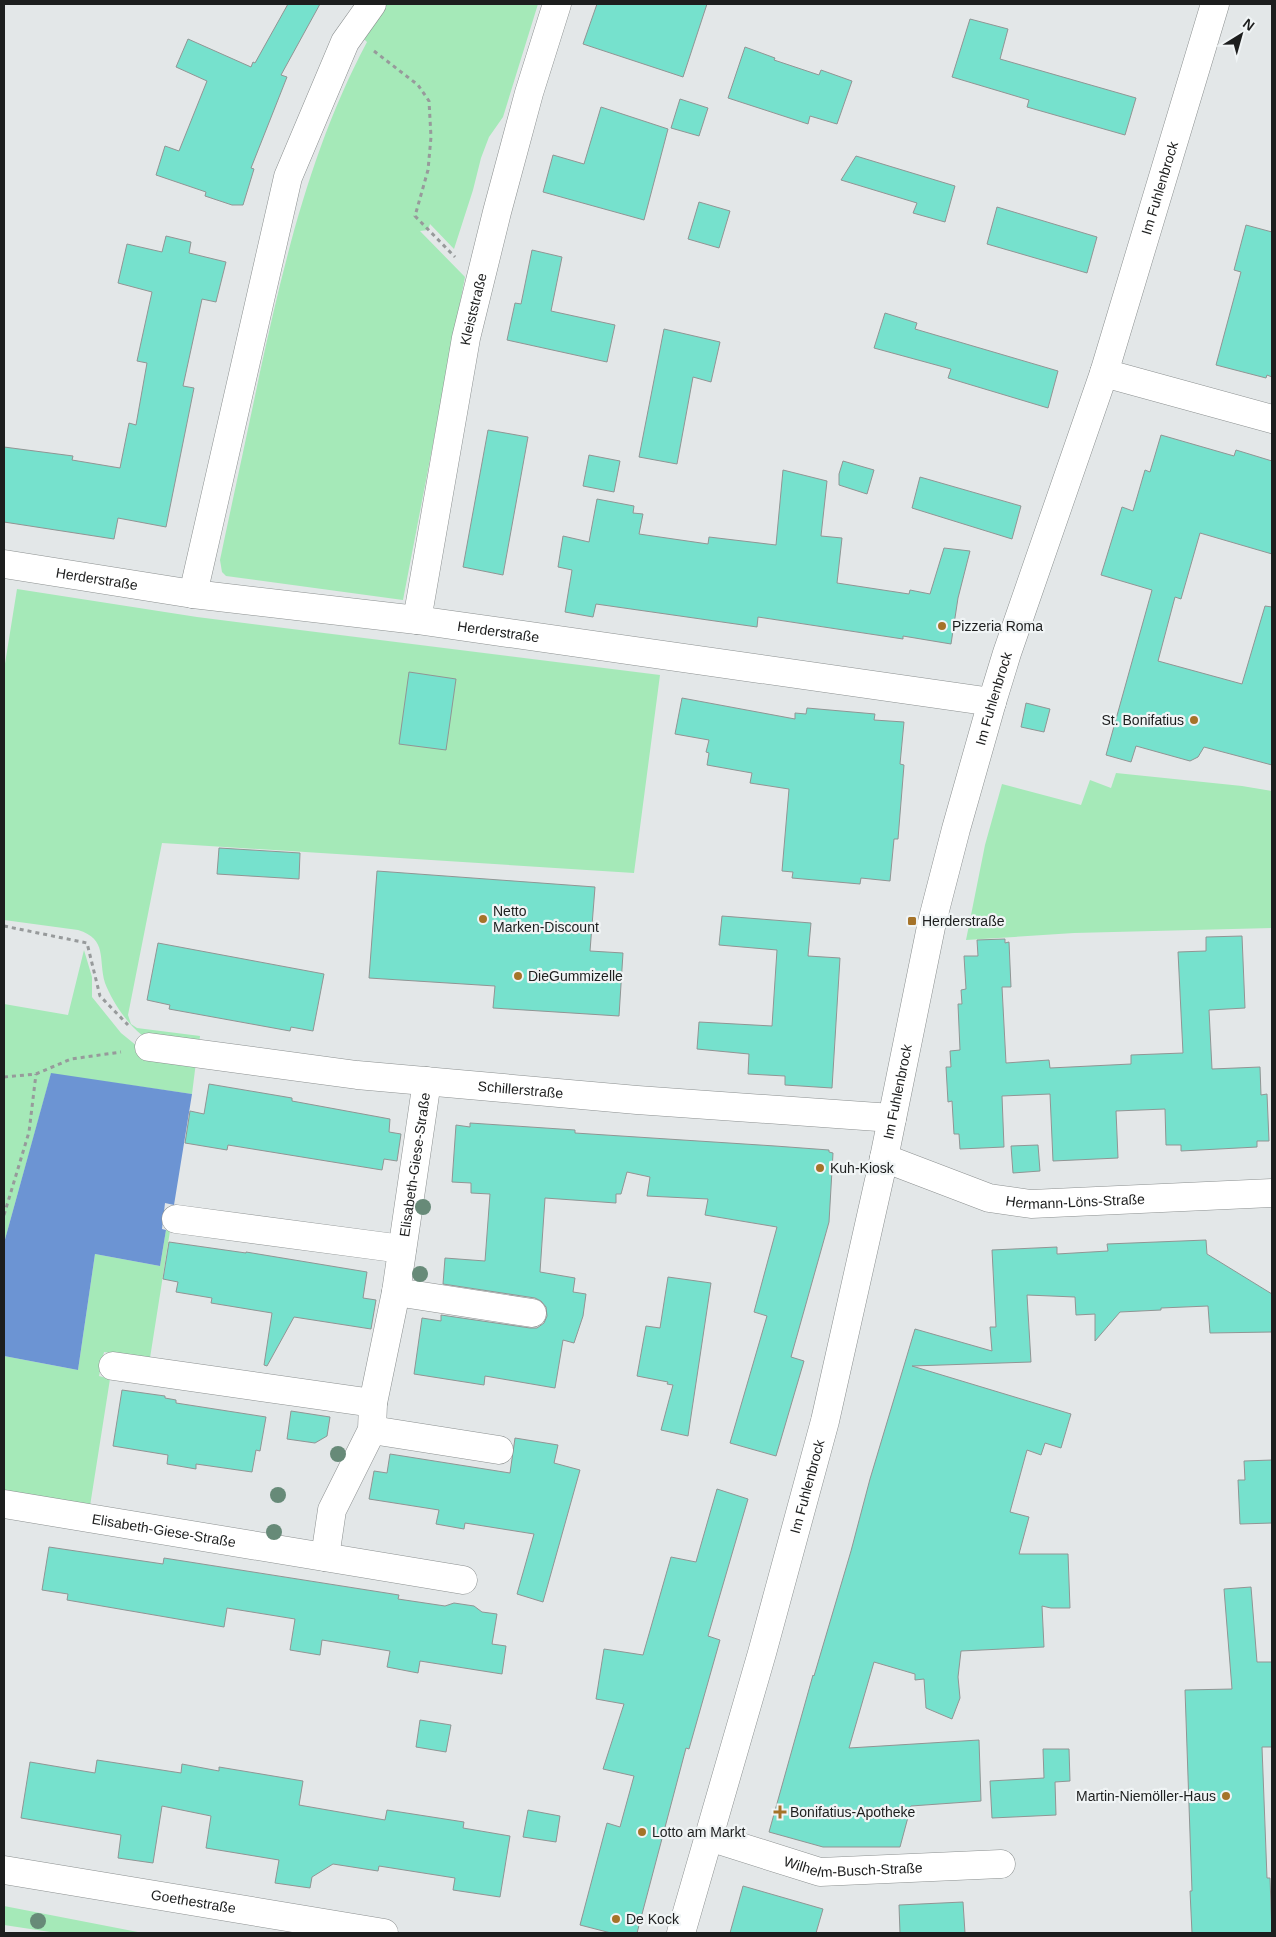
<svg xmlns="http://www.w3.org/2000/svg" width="1276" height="1937" viewBox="0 0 1276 1937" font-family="Arial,sans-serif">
	<rect width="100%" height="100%" fill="#e3e7e8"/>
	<path fill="#a5e9b8" d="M382 4H538L503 117 489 137 481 158 473 190 454 249 430 224 428 230 420 231 465 277 403 600 226 576 222 572 220 560C233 498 247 435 260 372 285 258 312 145 367 42L362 37Z
		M17 589 197 617 660 675 634 873 162 843 128 1015 131 1024 137 1028 200 1036 198 1052C180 1048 159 1046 143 1036 127 1024 112 1001 105 983 98 959 108 939 78 930L4 920V670Z
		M1116 773 1242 786 1272 791V928L1074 933 966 940 985 845 1002 784 1081 805 1090 780 1111 788Z
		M84 950 92 977V997L121 1033 137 1046 196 1062 192 1094 51 1074 4 1243V1004L68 1015Z
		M166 1230 170 1231 150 1358 104 1352 99 1376 110 1379 90 1506 4 1490V1356L78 1370 95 1254 160 1266Z
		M4 1906 143 1933H57L4 1925Z"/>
	<path fill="#6c94d3" d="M51 1073 192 1094 174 1205 165 1203 162 1229 166 1230 160 1266 95 1254 78 1370 4 1356V1243Z"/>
	<path fill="#76e1cd" stroke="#919594" d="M288 4H320L281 75 287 77 251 168 254 169 243 205H232L205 196 206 192 156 175 165 146 179 151 207 81 176 67 188 39 251 67 253 62 255 63Z
		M597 4H707L683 77 583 44Z
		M970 19 1008 29 1000 59 1136 98 1125 135 1027 107 1029 100 952 77Z
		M745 47 775 58 774 60 819 75 821 70 852 81 837 124 810 116 808 124 728 98Z
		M680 99 708 108 699 136 671 128Z
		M601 107 668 129 644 220 543 192 553 155 584 164Z
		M856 156 955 186 945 222 913 213 917 203 841 180Z
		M699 202 730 211 719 248 688 239Z
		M997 207 1097 237 1087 273 987 244Z
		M1246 225 1272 232V377L1267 375 1266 378 1216 365 1241 272 1234 270Z
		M166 236 191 242 189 253 226 262 216 302 202 299 183 386 194 388 166 527 118 518 114 539 4 522V447L73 456 72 460 120 468 129 423 136 425 147 363 137 361 152 292 118 283 127 244 162 252Z
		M532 250 562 257 551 311 615 325 607 362 507 340 515 303 521 304Z
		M885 313 917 323 915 329 1058 371 1048 408 948 378 951 369 874 348Z
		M664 329 720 342 711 382 693 377 677 464 639 457Z
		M488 430 528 437 503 575 463 567Z
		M1161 435 1234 456 1236 450 1272 461V554L1200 533 1181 599 1175 597 1158 661 1242 684 1265 606 1272 607V765L1204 747 1198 757 1190 761 1136 746 1131 762 1106 755 1152 590 1101 575 1122 507 1133 511 1145 470 1150 472Z
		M589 455 620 461 614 492 583 486Z
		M843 461 874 470 867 494 839 485V474Z
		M783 470 827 481 821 536 842 538 837 583 909 594 910 590 930 594 944 548 970 551 958 598 951 644 903 636V639L758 617 757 627 596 604 593 617 565 612 572 570 558 567 563 536 589 542 597 499 634 506 633 513 643 514 639 534 708 544 709 537 776 545Z
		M920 477 1021 506 1012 539 912 508Z
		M409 672 456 679 446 750 399 744Z
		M682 698 795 719V713L806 714 807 708 875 714 874 720 904 722 900 764 904 765 898 839H894L890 881 861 878 860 884 792 878 793 872 782 871 789 789 750 783 752 773 707 765 709 753 706 752 709 740 675 734Z
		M1026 703 1050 709 1044 732 1021 727Z
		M219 848 300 853 299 879 217 874Z
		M377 871 595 887 590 951 623 953 619 1016 493 1008 495 986 369 978Z
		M722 916 811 923 808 956 840 958 832 1088 785 1085V1076L748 1074 749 1054 697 1049 699 1022 772 1026 777 950 719 945Z
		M1242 936 1245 1008 1209 1010 1212 1069 1260 1067 1261 1095 1267 1094 1269 1141H1257V1147L1181 1151V1145H1166L1165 1109 1116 1111 1118 1158 1053 1161 1050 1094 1002 1096 1004 1147 960 1149 959 1134H954L952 1101 948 1102 946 1067H951L950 1051 960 1050 958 1004H962L961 990 966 989 964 956H978L977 940 1005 939V943L1009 942 1011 987H1002L1006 1063 1049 1060 1050 1068 1131 1064V1055L1183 1053 1178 952 1206 951V937Z
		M158 943 324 974 313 1031 291 1027 290 1031 169 1009 170 1005 147 1000Z
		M209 1084 292 1098V1101L390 1119 389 1132 401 1134 397 1161 384 1159 382 1170 228 1145 227 1150 185 1143 190 1111 204 1114Z
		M470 1123 575 1130V1133L775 1146 829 1150V1152L833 1153 829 1222 791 1357 804 1361 776 1456 730 1443 767 1316 754 1312 777 1227 705 1215 708 1199 647 1196 650 1177 627 1172 621 1194H616V1203L545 1198 540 1272 575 1278 573 1292 586 1294 583 1316 574 1343 563 1340 555 1388 485 1376 484 1385 414 1374 422 1318 441 1321V1315L530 1328H537L544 1323 547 1316 546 1307 541 1301 535 1298 443 1284 445 1258 485 1261 490 1194 471 1193V1183L452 1182 456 1125 470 1127Z
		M1038 1145 1040 1171 1013 1173 1011 1146Z
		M1206 1240 1207 1254 1272 1294V1332L1210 1333 1208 1306 1161 1308V1310L1120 1312 1095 1341V1314L1076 1315 1075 1297 1027 1295 1031 1362 912 1366 1071 1414 1061 1448 1045 1443 1041 1455 1027 1450 1010 1512 1029 1517 1019 1554H1068L1070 1608H1051L1042 1606 1044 1647 961 1651 958 1677 960 1698 952 1719 926 1708 924 1679 915 1680V1674L874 1662 849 1748 979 1740 981 1801 911 1806 900 1847H823L769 1832 813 1675 814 1676 851 1551 870 1479 915 1329 992 1351 990 1327H996L992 1250 1057 1247V1254L1108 1251 1107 1244Z
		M169 1242 246 1253V1252L367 1272 363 1298 376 1300 371 1329 294 1317 267 1366 264 1365 272 1313 211 1303 212 1298 176 1292 178 1282 163 1279Z
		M668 1277 711 1283 688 1436 661 1430 673 1385 667 1384 668 1382 637 1376 646 1326 660 1328Z
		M122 1390 165 1396V1398L176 1400V1403L266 1417 260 1451 256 1450 252 1472 196 1464V1469L167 1464 168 1455 113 1446Z
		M291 1411 330 1417 327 1436 315 1443 287 1439Z
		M515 1438 558 1445 554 1463 580 1470 543 1602 517 1594 534 1534 465 1523 464 1529 436 1524 439 1510 369 1499 374 1471 387 1473 390 1454 510 1473Z
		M1272 1460V1523L1240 1524 1238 1480H1245L1244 1461Z
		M717 1489 748 1499 708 1636 720 1640 689 1749 686 1748 637 1933H611L580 1925 607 1823 620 1827 634 1776 603 1769 624 1704 596 1699 604 1649 643 1655 671 1557 696 1562Z
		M49 1547 163 1564 164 1558 399 1595 398 1599 445 1606 454 1603 474 1606 482 1612 497 1614 492 1644 506 1646 502 1674 420 1661 418 1673 387 1667 390 1651 322 1640 320 1655 290 1650 295 1619 227 1608 224 1627 67 1600 68 1594 42 1590Z
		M1251 1587 1257 1662H1272V1747H1262L1267 1878H1270L1272 1933H1192L1190 1891H1192L1185 1690 1232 1689 1224 1589Z
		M420 1720 451 1725 446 1752 416 1747Z
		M1043 1749H1069L1070 1781 1055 1782 1056 1815 992 1818 990 1781 1044 1778Z
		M97 1760 181 1773 182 1764 219 1771V1767L303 1781 299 1805 385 1820 387 1810 464 1822 463 1828 510 1836 500 1897 453 1890 455 1878 379 1866 378 1871 333 1864 312 1877 310 1888 275 1883 279 1860 206 1848 211 1816 162 1806 153 1863 118 1858 121 1835 21 1818 30 1762 95 1773Z
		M528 1810 560 1816 556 1842 523 1837Z
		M743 1886 823 1909 816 1933H730Z
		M963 1902 965 1933H900L899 1905Z"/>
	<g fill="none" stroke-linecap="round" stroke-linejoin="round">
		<defs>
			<g id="minor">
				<path d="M1104 373 1272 419"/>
				<path id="s1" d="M4 564 193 594 417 620 992 702"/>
				<path d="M193 594 288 177 345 42 372 4"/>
				<path id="s2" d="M417 620 466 338 497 212 529 93 557 4"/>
				<path id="s3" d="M149 1047 357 1075 637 1100 892 1118"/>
				<path id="s4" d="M884 1158 989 1198 1031 1204 1272 1193"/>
				<path d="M176 1219 402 1249"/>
				<path d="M396 1292 532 1313"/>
				<path d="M113 1366 373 1403"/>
				<path d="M372 1430 499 1450"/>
				<path id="s5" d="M4 1504 463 1580"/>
				<path id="s6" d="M325 1557 332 1510 372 1430 373 1403 396 1292 427 1081"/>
				<path id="s7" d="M709 1837 820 1872 1001 1864"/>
				<path id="s8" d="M4 1870 384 1933"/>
			</g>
			<g id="tertiary">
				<path id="s9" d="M681 1933 762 1653 825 1421 884 1158 932 922 956 829 992 702 1007 653 1104 373 1215 4"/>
			</g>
		</defs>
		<use href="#minor" stroke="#8c9090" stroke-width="29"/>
		<use href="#tertiary" stroke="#8c9090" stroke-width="29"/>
		<path stroke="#979a9b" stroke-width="3" stroke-dasharray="4 4" stroke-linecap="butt" d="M374 51 418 85 429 101 431 137 428 170 415 216 455 257
			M4 926 87 943 100 996 128 1025
			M4 1077 36 1074 71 1059 121 1052
			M4 1215 29 1132 36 1074"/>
		<use href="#minor" stroke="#fff" stroke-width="28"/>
		<use href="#tertiary" stroke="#fff" stroke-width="28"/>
	</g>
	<g fill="#678a78">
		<circle cx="423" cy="1207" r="8"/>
		<circle cx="420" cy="1274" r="8"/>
		<circle cx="338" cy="1454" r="8"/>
		<circle cx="278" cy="1495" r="8"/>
		<circle cx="274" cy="1532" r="8"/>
		<circle cx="38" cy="1921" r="8"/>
	</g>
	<g fill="#a57329" stroke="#f0f4f5" stroke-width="2">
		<circle cx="942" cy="626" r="5"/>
		<circle cx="1194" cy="720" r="5"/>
		<circle cx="483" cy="919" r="5"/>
		<rect x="907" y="916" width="10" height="10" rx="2.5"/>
		<circle cx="518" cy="976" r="5"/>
		<circle cx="820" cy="1168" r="5"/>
		<circle cx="1226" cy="1796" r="5"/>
		<path d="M777.5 1804.5h5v5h5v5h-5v5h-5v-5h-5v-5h5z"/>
		<circle cx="642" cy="1832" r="5"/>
		<circle cx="616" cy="1919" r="5"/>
	</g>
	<g text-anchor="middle" stroke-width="4.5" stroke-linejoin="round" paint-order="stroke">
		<g font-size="14" fill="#1d1e1e" stroke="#f0f4f5">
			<text dy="5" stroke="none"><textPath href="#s9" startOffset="1811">Im Fuhlenbrock</textPath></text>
			<text dy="5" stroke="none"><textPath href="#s2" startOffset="316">Kleiststraße</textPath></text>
			<text dy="5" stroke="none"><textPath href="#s1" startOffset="94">Herderstraße</textPath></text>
			<text dy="5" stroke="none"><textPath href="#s1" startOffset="499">Herderstraße</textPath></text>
			<text dy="5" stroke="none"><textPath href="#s9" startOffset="1274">Im Fuhlenbrock</textPath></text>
			<text dy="5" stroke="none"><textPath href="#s3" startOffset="374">Schillerstraße</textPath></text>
			<text dy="5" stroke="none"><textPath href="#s9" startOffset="869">Im Fuhlenbrock</textPath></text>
			<text dy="5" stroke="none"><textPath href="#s6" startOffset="406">Elisabeth-Giese-Straße</textPath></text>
			<text dy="5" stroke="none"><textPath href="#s4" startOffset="199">Hermann-Löns-Straße</textPath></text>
			<text dy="5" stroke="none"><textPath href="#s9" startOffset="464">Im Fuhlenbrock</textPath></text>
			<text dy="5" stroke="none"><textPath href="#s5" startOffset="162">Elisabeth-Giese-Straße</textPath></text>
			<text dy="5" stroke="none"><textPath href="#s7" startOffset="149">Wilhelm-Busch-Straße</textPath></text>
			<text dy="5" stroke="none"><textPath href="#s8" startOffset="192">Goethestraße</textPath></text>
		</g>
		<g font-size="14" fill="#1d1e1e" stroke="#f0f4f5" text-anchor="start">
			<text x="952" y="631">Pizzeria Roma</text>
			<text x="1184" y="725" text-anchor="end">St. Bonifatius</text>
			<text x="493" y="916">Netto<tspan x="493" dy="16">Marken-Discount</tspan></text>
			<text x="922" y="926">Herderstraße</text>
			<text x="528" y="981">DieGummizelle</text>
			<text x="830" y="1173">Kuh-Kiosk</text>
			<text x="1216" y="1801" text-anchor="end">Martin-Niemöller-Haus</text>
			<text x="790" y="1817">Bonifatius-Apotheke</text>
			<text x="652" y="1837">Lotto am Markt</text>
			<text x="626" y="1924">De Kock</text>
		</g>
	</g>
	<rect width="1276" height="1937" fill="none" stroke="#1d1e1e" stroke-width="10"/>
	<g transform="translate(1241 35) rotate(37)" stroke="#f0f4f5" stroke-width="4" paint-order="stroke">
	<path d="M0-4L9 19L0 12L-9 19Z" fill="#1d1e1e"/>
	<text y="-8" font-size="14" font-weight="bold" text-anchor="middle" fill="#1d1e1e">N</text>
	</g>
</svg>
